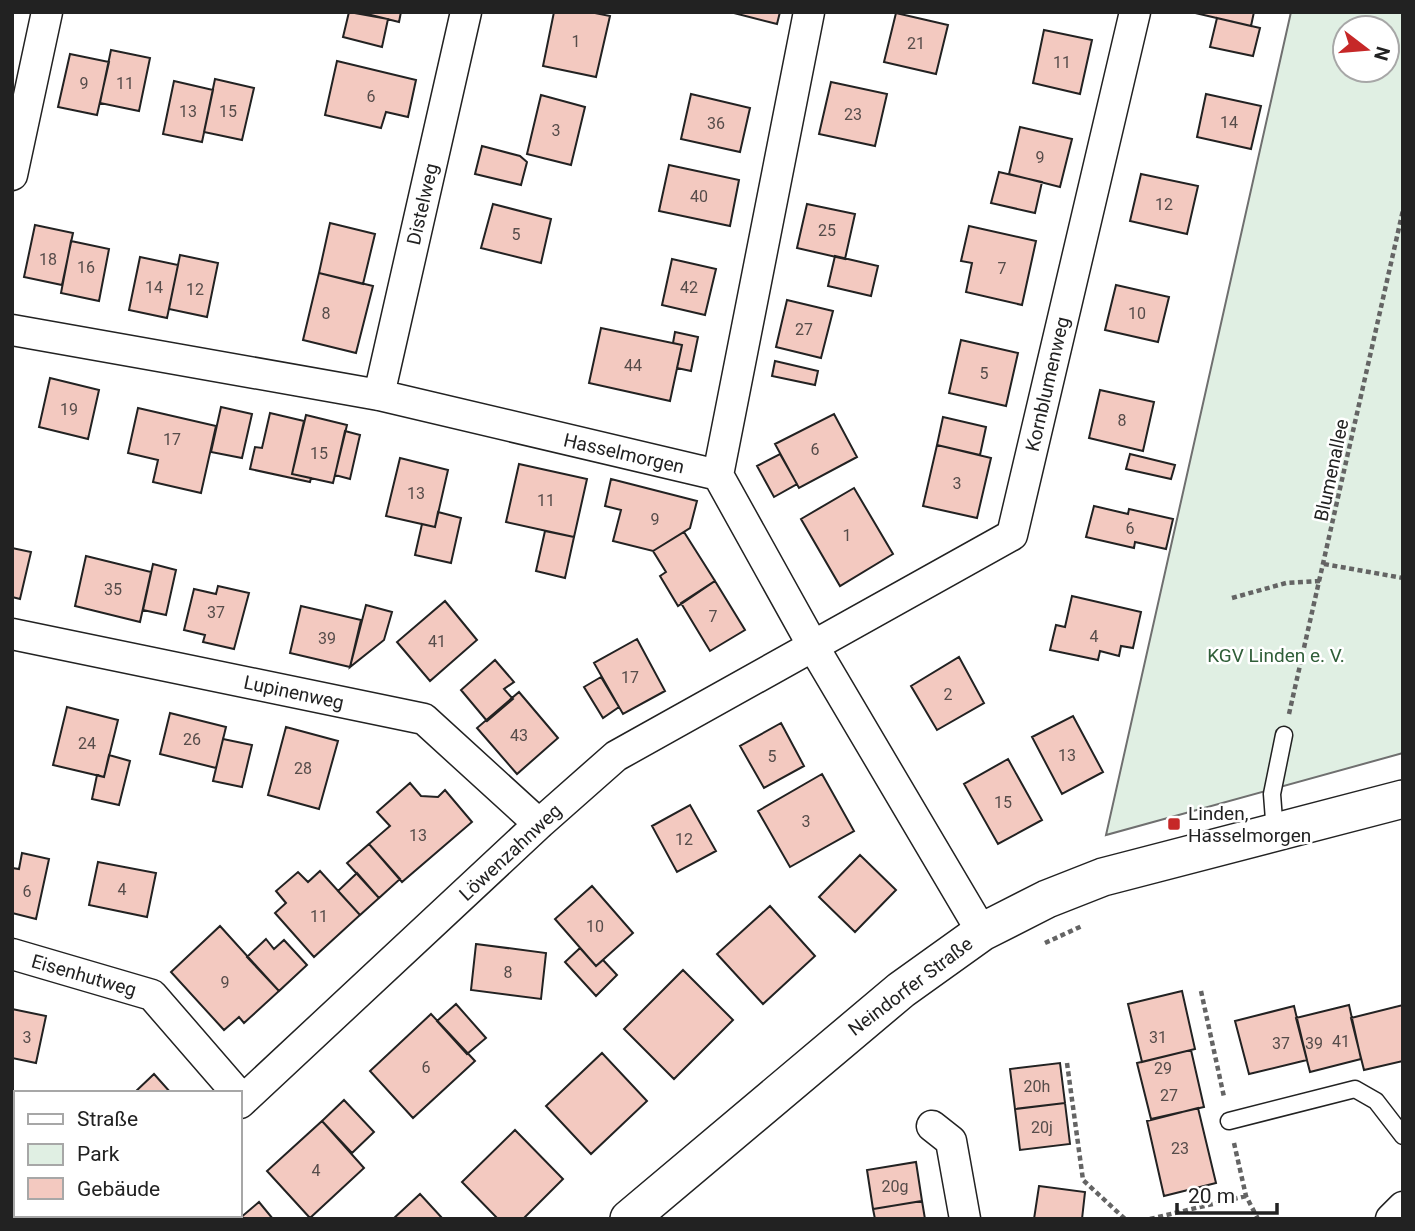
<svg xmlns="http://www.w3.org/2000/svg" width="1415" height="1231" viewBox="0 0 1415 1231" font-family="Roboto,sans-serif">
	<rect width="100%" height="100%" fill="#fff"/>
	<path fill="#e0efe3" stroke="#6f6f6f" stroke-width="2" fill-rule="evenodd" d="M1291 12H1403V753L1106 835ZM1345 28H1387V70H1345Z"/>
	<path fill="#f3c9c0" stroke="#222" stroke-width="2" d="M349 12 388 19 382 47 343 37Z
		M359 12H401L399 22Z
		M554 12H590L610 16 596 77 543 66Z
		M730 12H780L777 24Z
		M1191 12H1254L1251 26Z
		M896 13 948 25 936 74 884 62Z
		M1217 18 1260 28 1253 56 1210 47Z
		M1044 30 1092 40 1080 94 1033 83Z
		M111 50 150 58 139 111 100 103Z
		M70 54 109 62 97 115 58 107Z
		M337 61 416 80 408 117 386 112 381 128 325 115Z
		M215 79 254 88 242 140 204 132Z
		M174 81 213 90 202 142 163 134Z
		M831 82 887 94 875 146 819 134Z
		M691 94 750 108 740 152 681 139Z
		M1206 94 1261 106 1251 149 1197 137Z
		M541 95 585 107 571 165 527 154Z
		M1020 127 1072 139 1060 187 1009 174Z
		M482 146 520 156 527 162 521 185 475 174Z
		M669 165 739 180 730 226 659 211Z
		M999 172 1042 182 1035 213 991 203Z
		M1141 174 1198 186 1187 234 1130 221Z
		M493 204 551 219 541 263 481 248Z
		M807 204 855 214 845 259 797 248Z
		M330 223 375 234 363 284 319 273Z
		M35 225 73 233 62 285 24 277Z
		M969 226 1036 241 1022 305 966 292 972 263 961 261Z
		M71 241 109 249 99 301 61 293Z
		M180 255 218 263 207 317 169 309Z
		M835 256 878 266 871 296 828 286Z
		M140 257 178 265 167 318 129 310Z
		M672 259 716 269 705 315 662 305Z
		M319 273 373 286 356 353 303 340Z
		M1116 285 1169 297 1158 342 1105 330Z
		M787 300 833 311 821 358 776 347Z
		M601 328 682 345 670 401 589 383Z
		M675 332 698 337 691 371 677 368 682 345 673 343Z
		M961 340 1018 353 1006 406 949 393Z
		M775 361 818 371 815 385 772 376Z
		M50 378 99 390 88 439 39 427Z
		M1100 390 1154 402 1143 451 1089 438Z
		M221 407 252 414 242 458 211 452Z
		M138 408 216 426 201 493 153 482 158 460 128 453Z
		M270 413 304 421 292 474 311 478 310 482 250 469 255 447 262 448Z
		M834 414 857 457 799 488 775 444Z
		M306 415 347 425 333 483 292 474Z
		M943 417 986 427 980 455 937 445Z
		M345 431 360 435 350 479 335 475Z
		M937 445 991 458 977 518 923 506Z
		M780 454 797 484 774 497 757 466Z
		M1130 454 1175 465 1171 479 1126 469Z
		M400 458 448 470 435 527 386 516Z
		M519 464 587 479 574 537 506 522Z
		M611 479 697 501 690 528 653 551 613 541 621 510 605 506Z
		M854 488 893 554 840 586 801 519Z
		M1094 506 1128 514 1129 509 1173 519 1166 549 1135 542 1134 548 1086 537Z
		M438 512 461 518 451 563 415 555 422 524 435 527Z
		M545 531 574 537 565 578 536 571Z
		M684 532 715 581 678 606 660 576 666 572 653 551Z
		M12 548 31 552 20 599 12 597Z
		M86 556 151 572 140 622 75 606Z
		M153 564 176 570 166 615 143 610Z
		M715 581 745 630 710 651 681 603Z
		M218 586 249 593 234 649 203 642 205 635 184 630 194 589 216 594Z
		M1072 596 1141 612 1133 648 1121 646 1119 656 1100 651 1098 660 1050 650 1056 625 1065 627Z
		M445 601 477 640 430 681 397 642Z
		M366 605 392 612 384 640 350 667Z
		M301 606 361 620 350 667 290 653Z
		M637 639 665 691 623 714 594 663Z
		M959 657 984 703 937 730 911 686Z
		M495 660 514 682 504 689 513 699 487 721 461 690Z
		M601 677 619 707 603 718 584 687Z
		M519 692 558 738 517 774 477 728Z
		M67 707 118 720 104 777 53 765Z
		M170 713 226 727 216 768 160 754Z
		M1073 716 1103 772 1062 794 1032 737Z
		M781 723 804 766 764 788 740 746Z
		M286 727 338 741 319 809 268 795Z
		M223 739 252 745 242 787 213 781Z
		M109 755 130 761 119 805 92 799 97 775 104 777Z
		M1008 759 1042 820 998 844 964 784Z
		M822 774 854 831 790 867 758 811Z
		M410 783 421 796 438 797 445 790 472 822 402 882 369 844 390 826 377 812Z
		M690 805 716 851 677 872 652 826Z
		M369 844 400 879 379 898 347 863Z
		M22 853 49 859 36 919 12 913V868L19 869Z
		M860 855 896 890 855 932 819 897Z
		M98 862 156 873 147 917 89 905Z
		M320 871 360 915 314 957 275 913 286 903 276 891 298 872 308 882Z
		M357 873 379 898 360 915 338 891Z
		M592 886 633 933 596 966 555 919Z
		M770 906 815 956 763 1004 717 954Z
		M220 926 279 991 244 1023 239 1017 224 1030 171 972Z
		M266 939 274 949 284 940 307 965 279 991 247 957Z
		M476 944 546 953 541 999 471 990Z
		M580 948 596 966 603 960 617 975 596 996 565 962Z
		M683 970 733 1020 674 1079 624 1029Z
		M1182 991 1195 1049 1142 1062 1128 1004Z
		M456 1004 486 1038 467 1054 437 1021Z
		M1349 1005 1361 1059 1310 1072 1296 1018Z
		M1403 1005V1061L1364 1070 1351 1018Z
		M1294 1006 1307 1060 1249 1074 1235 1021Z
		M12 1009 46 1016 36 1063 12 1058Z
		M431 1014 475 1061 413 1118 370 1071Z
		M1191 1050 1204 1107 1151 1119 1137 1063Z
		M602 1053 647 1101 591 1154 546 1106Z
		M1060 1063 1065 1103 1015 1109 1010 1069Z
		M154 1074 171 1093H134Z
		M344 1100 374 1132 352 1153 322 1121Z
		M1065 1103 1070 1144 1020 1150 1015 1109Z
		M1198 1108 1216 1183 1164 1196 1147 1121Z
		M322 1121 364 1168 310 1218 267 1171Z
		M515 1130 563 1179 523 1219H498L462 1182Z
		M916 1162 922 1201 873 1209 867 1170Z
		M1039 1186 1085 1192 1082 1219H1034Z
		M420 1194 443 1219H393Z
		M922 1201 925 1219H875L873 1209Z
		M259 1202 273 1219H239Z
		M12 1210 16 1211V1215H27L26 1219H12Z
		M203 1215H236L239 1219H199Z"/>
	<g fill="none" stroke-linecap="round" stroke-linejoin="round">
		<defs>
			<path id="service" d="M1275 833 1272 794 1284 735
				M1229 1121 1355 1089 1376 1101 1403 1136"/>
			<path id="minor" d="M12 175 47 12
				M12 330 379 395 718 475 813 646 982 932
				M379 395 466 12
				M718 475 809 12
				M12 634 424 719 539 824
				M12 954 152 995 237 1093
				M240 1103 539 824 616 756 1012 535 1135 12
				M932 1126 951 1141 965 1219
				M134 1219 137 1215
				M1391 1219 1403 1207"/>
			<path id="tertiary" d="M629 1219 901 990 982 932 1047 899 1103 877 1403 799"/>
		</defs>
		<use href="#service" stroke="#222" stroke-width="19"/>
		<use href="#minor" stroke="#222" stroke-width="33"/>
		<use href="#tertiary" stroke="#222" stroke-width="40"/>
		<path stroke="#646464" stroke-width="4.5" stroke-dasharray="5 3.5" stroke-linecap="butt" d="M1324 564 1403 578
			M1232 598 1286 583 1321 581
			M1289 714 1403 210
			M1045 943 1082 926
			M1201 991 1224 1097
			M1067 1063 1083 1180 1125 1219
			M1234 1143 1246 1196 1258 1219
			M1150 1219 1246 1196"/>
		<use href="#service" stroke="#fff" stroke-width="16"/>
		<use href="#minor" stroke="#fff" stroke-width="30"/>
		<use href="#tertiary" stroke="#fff" stroke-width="37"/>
	</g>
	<rect fill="#c62828" stroke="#fff" stroke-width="2.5" x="1167" y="817" width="14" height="14" rx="3.5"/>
	<g text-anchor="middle" stroke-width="5" stroke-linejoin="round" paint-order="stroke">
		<g font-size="16" fill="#564c4a">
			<text x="576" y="47">1</text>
			<text x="916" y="49">21</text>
			<text x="1062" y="68">11</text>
			<text x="84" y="89">9</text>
			<text x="125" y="89">11</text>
			<text x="371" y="102">6</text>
			<text x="188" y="117">13</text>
			<text x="228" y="117">15</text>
			<text x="853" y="120">23</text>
			<text x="1229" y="128">14</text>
			<text x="716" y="129">36</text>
			<text x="556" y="136">3</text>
			<text x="1040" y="163">9</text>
			<text x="699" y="202">40</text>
			<text x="1164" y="210">12</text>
			<text x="827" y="236">25</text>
			<text x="516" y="240">5</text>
			<text x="48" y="265">18</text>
			<text x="86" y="273">16</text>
			<text x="1002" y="274">7</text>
			<text x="154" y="293">14</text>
			<text x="689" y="293">42</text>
			<text x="195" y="295">12</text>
			<text x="326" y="319">8</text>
			<text x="1137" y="319">10</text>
			<text x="804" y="335">27</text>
			<text x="633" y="371">44</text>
			<text x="984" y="379">5</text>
			<text x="69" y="415">19</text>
			<text x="1122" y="426">8</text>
			<text x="172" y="445">17</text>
			<text x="815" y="455">6</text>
			<text x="319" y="459">15</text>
			<text x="957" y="489">3</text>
			<text x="416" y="499">13</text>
			<text x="546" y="506">11</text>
			<text x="655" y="525">9</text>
			<text x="1130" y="534">6</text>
			<text x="847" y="541">1</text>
			<text x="113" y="595">35</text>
			<text x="216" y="618">37</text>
			<text x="713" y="622">7</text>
			<text x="1094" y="642">4</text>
			<text x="327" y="644">39</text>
			<text x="437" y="647">41</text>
			<text x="630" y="683">17</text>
			<text x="948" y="700">2</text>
			<text x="519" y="741">43</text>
			<text x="192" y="745">26</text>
			<text x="87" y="749">24</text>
			<text x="1067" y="761">13</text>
			<text x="772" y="762">5</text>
			<text x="303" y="774">28</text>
			<text x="1003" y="808">15</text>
			<text x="806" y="827">3</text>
			<text x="418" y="841">13</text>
			<text x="684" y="845">12</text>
			<text x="122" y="895">4</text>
			<text x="27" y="897">6</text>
			<text x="319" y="922">11</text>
			<text x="595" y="932">10</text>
			<text x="508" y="978">8</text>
			<text x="225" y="988">9</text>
			<text x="27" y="1043">3</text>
			<text x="1158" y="1043">31</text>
			<text x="1341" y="1047">41</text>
			<text x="1281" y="1049">37</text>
			<text x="1314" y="1049">39</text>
			<text x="426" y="1073">6</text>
			<text x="1163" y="1074">29</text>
			<text x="1037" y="1092">20h</text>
			<text x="1169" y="1101">27</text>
			<text x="1042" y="1133">20j</text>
			<text x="1180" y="1154">23</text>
			<text x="316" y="1176">4</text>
			<text x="895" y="1192">20g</text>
		</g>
		<g font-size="19" fill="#222" stroke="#fff">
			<text transform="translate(422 204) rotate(-77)" y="7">Distelweg</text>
			<text transform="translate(1047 384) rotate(-77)" y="7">Kornblumenweg</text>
			<text transform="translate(624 453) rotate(13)" y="7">Hasselmorgen</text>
			<text transform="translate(1331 470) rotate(-78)" y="7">Blumenallee</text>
			<text transform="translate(294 692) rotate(12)" y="7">Lupinenweg</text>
			<text transform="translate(510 852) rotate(-43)" y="7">Löwenzahnweg</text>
			<text transform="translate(84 975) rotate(16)" y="7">Eisenhutweg</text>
			<text transform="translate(910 986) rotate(-37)" y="7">Neindorfer Straße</text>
		</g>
		<g font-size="19" fill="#2f5e38" stroke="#fff">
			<text x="1276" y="662">KGV Linden e. V.</text>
		</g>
		<g font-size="19" fill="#222" stroke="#fff" text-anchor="start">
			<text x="1188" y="820">Linden,<tspan x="1188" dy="22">Hasselmorgen</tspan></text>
		</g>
	</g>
	<rect width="1415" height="1231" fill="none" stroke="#222222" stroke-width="28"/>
	<rect x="14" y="1091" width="228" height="126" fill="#ffffff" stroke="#a7a7a7" stroke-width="2"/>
	<rect x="28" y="1114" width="35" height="10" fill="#ffffff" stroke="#a7a7a7" stroke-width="2"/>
	<text x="77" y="1126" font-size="21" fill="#222222">Straße</text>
	<rect x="28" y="1144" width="35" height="21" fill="#e0efe3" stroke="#a7a7a7" stroke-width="2"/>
	<text x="77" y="1161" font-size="21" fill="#222222">Park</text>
	<rect x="28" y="1178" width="35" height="21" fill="#f3c9c0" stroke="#a7a7a7" stroke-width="2"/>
	<text x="77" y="1196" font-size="21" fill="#222222">Gebäude</text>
	<g transform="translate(1366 49) rotate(106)"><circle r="33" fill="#ffffff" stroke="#a7a7a7" stroke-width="2"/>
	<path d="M0-5L12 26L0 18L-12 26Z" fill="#c62828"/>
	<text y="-10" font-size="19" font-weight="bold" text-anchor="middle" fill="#222222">N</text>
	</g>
	<path d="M1177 1203v10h100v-10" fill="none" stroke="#222222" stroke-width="3.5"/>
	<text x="1188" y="1203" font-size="21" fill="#222222" stroke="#ffffff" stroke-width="5" paint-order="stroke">20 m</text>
</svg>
